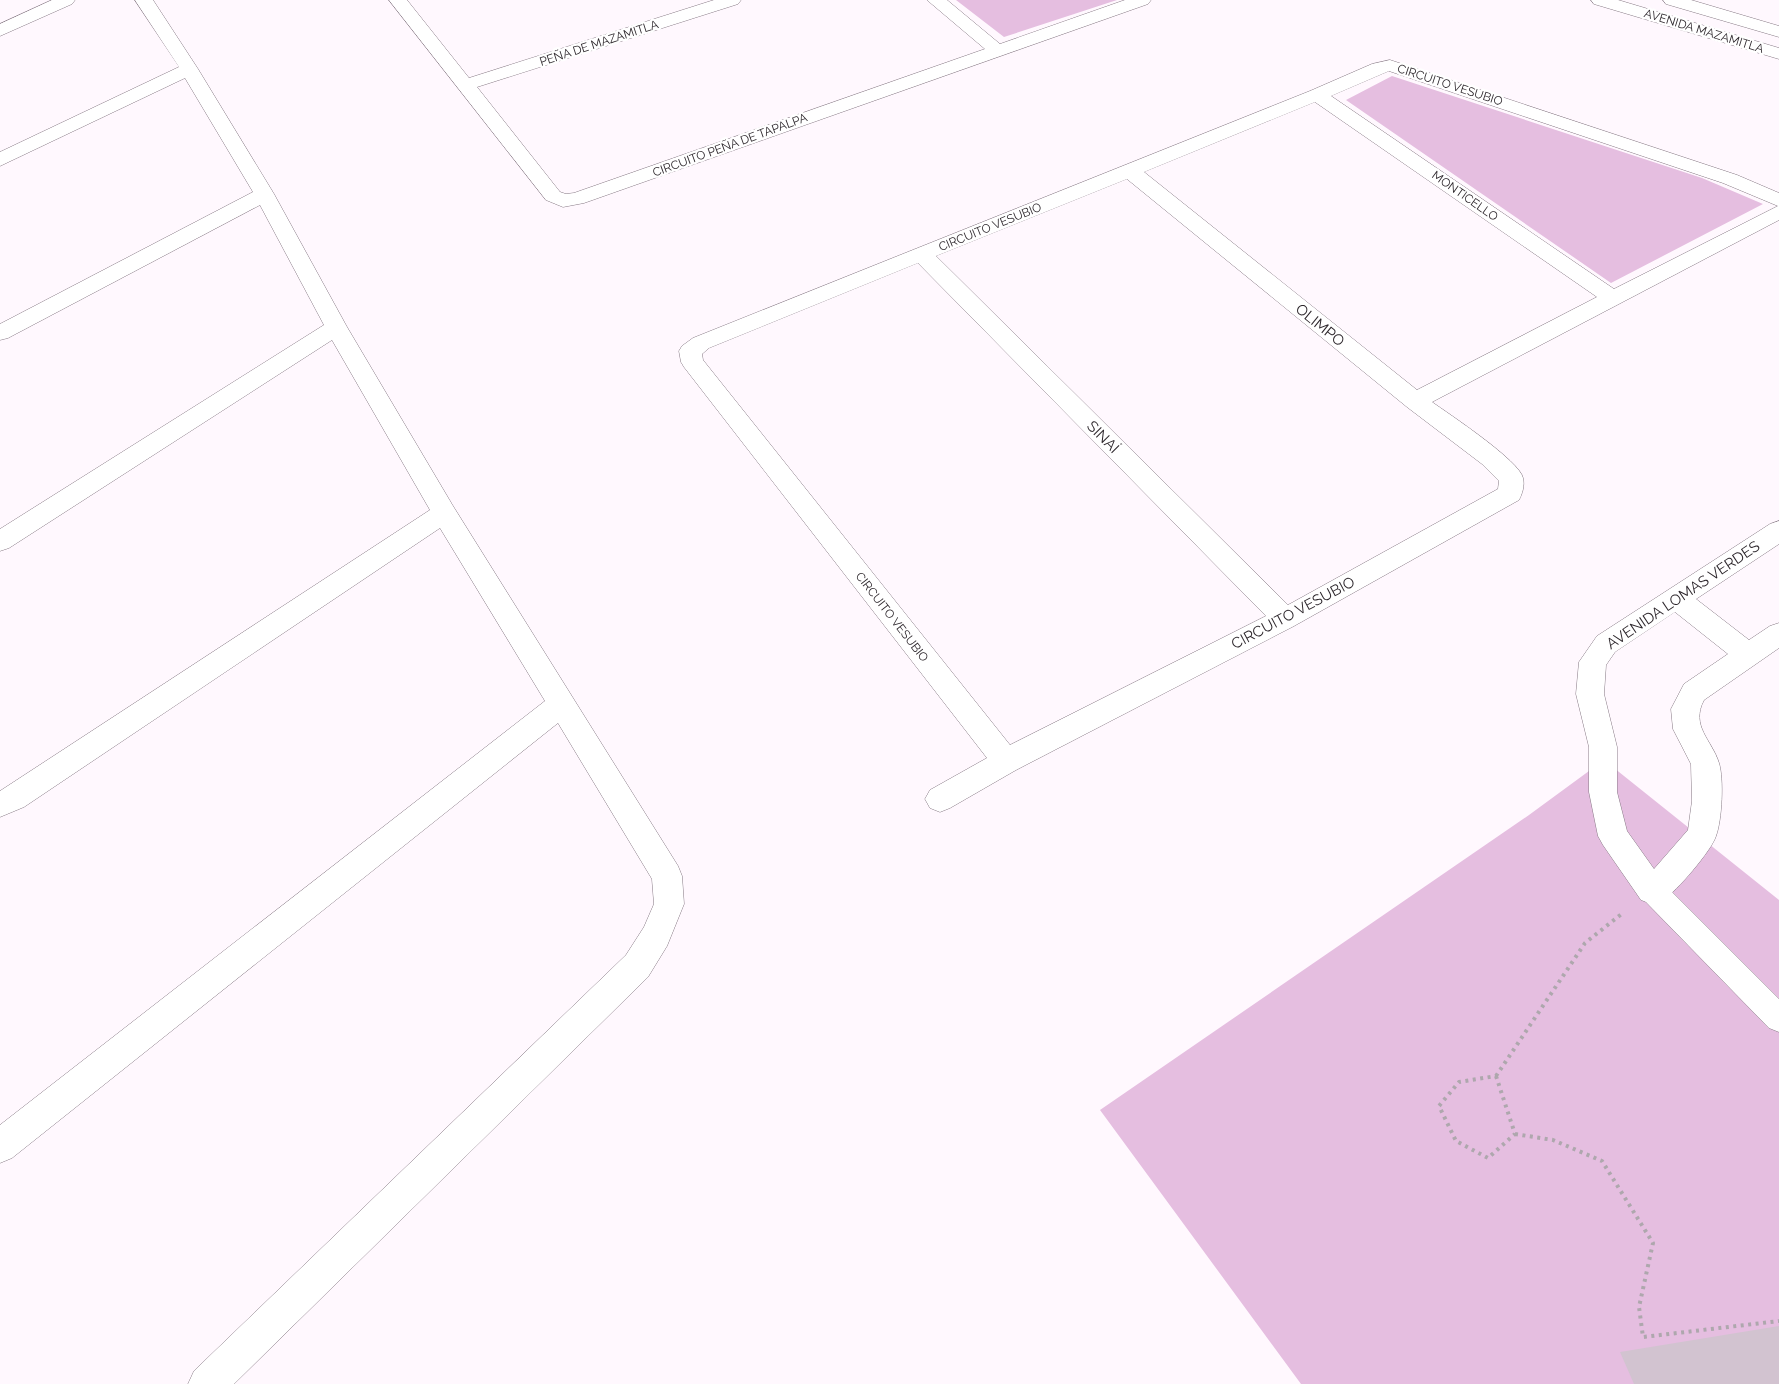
<svg xmlns="http://www.w3.org/2000/svg" width="1779" height="1384" viewBox="0 0 1779 1384" font-family="Raleway,sans-serif">
	<rect width="100%" height="100%" fill="#fff8fe"/>
	<path fill="#e5bee0" d="M956 0H1117L1004 37Z
		M1392 76 1702 178 1763 204 1611 283 1346 100Z
		M1604 760 1779 900V1384H1301L1100 1110 1529 815Z"/>
	<path fill="#d2c3d0" d="M1779 1326V1384H1634L1620 1352Z"/>
	<g fill="none" stroke-linecap="round" stroke-linejoin="round">
		<defs>
			<path id="service" d="M1652 878 1661 881 1779 999V1032L1769 1028 1643 899 1639 890 1643 881Z"/>
			<path id="minor" d="M52 0H75L72 4 0 36V24Z
				M135 0H153L198 69 274 194 347 327 453 506 678 866 682 876 684 904 667 946 648 977 234 1384H188L194 1371 626 955 644 927 654 904 652 879 558 723 12 1158 0 1163V1125L545 701 440 528 24 807 0 817V791L430 510 332 340 9 548 0 551V529L324 325 260 205 8 338 0 340V324L253 192 185 78 0 166V152L179 67Z
				M389 0H407L469 78 714 0H741L738 4 477 87 560 192 566 194 574 193 985 49 927 0H947L1000 44 1125 0H1151L1148 4 584 203 563 207 546 200Z
				M1591 0H1618L1779 48V59L1594 4Z
				M1663 0H1691L1779 26V37L1666 4Z
				M1390 60 1737 175 1779 193V220L1432 402C1449 414 1520 461 1523 478 1525 486 1522 494 1519 500L1294 626 1016 770 950 808 940 812 930 808 925 799 930 790 987 758 684 367 681 362 679 351 682 346 693 338 1310 91 1372 64ZM1389 71 1723 183 1778 206 1614 289 1331 96ZM1315 102 1597 297 1417 390 1144 172ZM1127 179 1407 407 1482 464 1499 481 1498 489 1288 605 936 256ZM918 263 1266 616 1010 745 703 360 702 354 709 348Z
				M1779 521V544L1696 599 1749 640 1770 626 1779 623V648L1704 700C1690 726 1712 740 1719 763 1724 779 1722 820 1716 836 1712 850 1676 892 1663 900 1660 902 1655 903 1652 904L1641 900 1603 845 1598 836 1589 792V747L1576 694 1579 662 1597 636 1770 524ZM1675 612 1728 654 1684 684 1671 709 1673 729 1691 764 1692 801 1688 830 1654 869 1627 831 1617 792V747L1604 694 1606 665 1615 652Z"/>
		</defs>
		<use href="#service" stroke="#877a85" stroke-width="1"/>
		<use href="#minor" stroke="#877a85" stroke-width="1"/>
		<path stroke="#aea7ad" stroke-width="4" stroke-dasharray="3 4.5" stroke-linecap="butt" d="M1496 1076 1515 1134 1488 1158 1456 1141 1439 1106 1459 1082Z
			M1496 1076 1585 943 1624 912
			M1515 1134 1553 1140 1602 1161 1653 1243 1639 1307 1643 1337 1779 1321"/>
		<use href="#service" fill="#fff" fill-rule="evenodd"/>
		<use href="#minor" fill="#fff" fill-rule="evenodd"/>
	</g>
	<g text-anchor="middle" stroke-width="4.5" stroke-linejoin="round" paint-order="stroke">
		<g font-size="12" fill="#2d272c" stroke="#fff">
			<text transform="translate(1704 31) rotate(17)" y="4">AVENIDA MAZAMITLA</text>
			<text transform="translate(599 43) rotate(-18)" y="4">PEÑA DE MAZAMITLA</text>
			<text transform="translate(1450 85) rotate(18)" y="4">CIRCUITO VESUBIO</text>
			<text transform="translate(730 145) rotate(-20)" y="4">CIRCUITO PEÑA DE TAPALPA</text>
			<text transform="translate(1465 196) rotate(35)" y="4">MONTICELLO</text>
			<text transform="translate(990 227) rotate(-22)" y="4">CIRCUITO VESUBIO</text>
			<text transform="translate(892 617) rotate(52)" y="4">CIRCUITO VESUBIO</text>
		</g>
		<g font-size="15" fill="#2d272c" stroke="#fff">
			<text transform="translate(1320 325) rotate(39)" y="5">OLIMPO</text>
			<text transform="translate(1103 437) rotate(45)" y="5">SINAÍ</text>
			<text transform="translate(1683 595) rotate(-34)" y="5">AVENIDA LOMAS VERDES</text>
			<text transform="translate(1293 613) rotate(-28)" y="5">CIRCUITO VESUBIO</text>
		</g>
	</g>
</svg>
